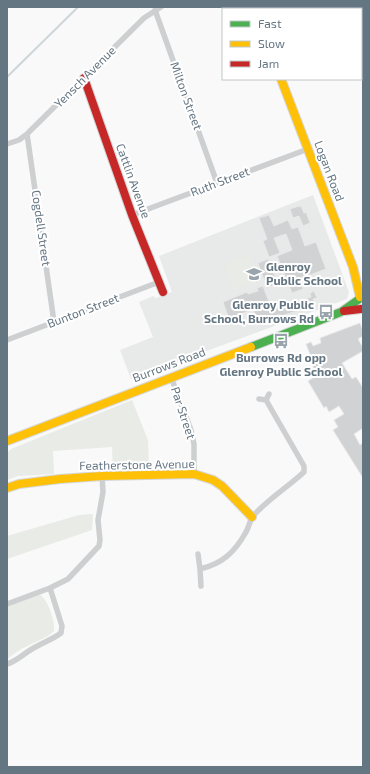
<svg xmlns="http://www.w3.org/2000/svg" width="370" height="774" viewBox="0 0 370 774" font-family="'Exo 2',sans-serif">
	<rect width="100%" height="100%" fill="#f9f9f9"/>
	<path fill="#e8e9e9" d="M313 195 349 292 347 299 131 379 120 350 153 337 139 302 153 296 156 298 172 292 159 256Z"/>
	<path fill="#e8ebe6" d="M249 255 254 268 228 277 224 265Z
		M254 268 259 281 233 291 229 278Z
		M132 400 148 440 149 469 113 470 112 447 53 451 54 474 18 476 7 480V453L11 449Z
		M93 514 92 530 7 559V536L79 515Z
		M39 594C48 599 55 621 54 631L48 636 21 649 7 659V605Z"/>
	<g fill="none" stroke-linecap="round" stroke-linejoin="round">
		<path stroke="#ced6d9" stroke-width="2" d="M7 77 78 7"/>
	</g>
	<path fill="#d0d2d3" stroke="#e8e8e8" d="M299 206V207L301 206 304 213 306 212 310 223 303 226 299 216 293 218 290 209Z
		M269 215 274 226 288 220 292 229 298 227 305 246 316 242 326 269 299 279 303 289 292 293 277 256 292 250 286 234 274 238 280 253 269 257 263 241 267 239 259 218Z
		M268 259 278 284 267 288 258 263Z
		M263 286 272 310 311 297 310 293 314 291 317 298 313 299 315 304 313 305V306L281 316V315H278L261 322 260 320 258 321 253 309 229 319 223 302 247 292 248 294 258 291 257 288Z
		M360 323 363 331V336L358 339 363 348V351L342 363 352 379 356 377 363 388V428L354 434 360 445 363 443V478L333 430 338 427 334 420 344 414 339 406 329 412 326 406 324 408 308 381 318 375 311 363 313 362 306 344 311 342 313 346 321 343 320 338Z"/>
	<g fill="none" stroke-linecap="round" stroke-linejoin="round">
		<defs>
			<path id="fast" d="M251 347 341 312 358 300"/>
			<path id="slow" d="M281 79 353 267 360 297
				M7 441 251 347
				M7 488 19 484 60 479 102 476 194 474 213 480 222 486 252 517"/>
			<path id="jam" d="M253 7V9
				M84 78 132 215 163 292
				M344 311 361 309"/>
		</defs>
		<use href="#fast" stroke="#d5d6d7" stroke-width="10"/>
		<use href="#slow" stroke="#d5d6d7" stroke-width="10"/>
		<use href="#jam" stroke="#d5d6d7" stroke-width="10"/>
		<path stroke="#cecfd0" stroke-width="5.5" d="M357 7V9
			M155 10 217 183
			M361 20 363 27
			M27 134 54 322
			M7 144 19 140 27 134 144 18 161 7
			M132 215 308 149
			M7 340 159 282
			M171 377 191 430 194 444V474
			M259 399 266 400
			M266 400 269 394
			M198 554 200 569 201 586
			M200 569C222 564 235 552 246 532 249 527 250 520 253 516 268 499 288 487 304 472V466L266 400
			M7 604 50 588 68 579 99 546 100 540 98 520 103 492 102 476
			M7 664C17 661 23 654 32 649 41 643 52 640 61 633L62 626 50 588"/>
		<use href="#fast" stroke="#4caf50" stroke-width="8"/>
		<use href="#slow" stroke="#ffc107" stroke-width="8"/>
		<use href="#jam" stroke="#c62828" stroke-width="8"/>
	</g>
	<defs>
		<symbol id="school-bare" viewBox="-9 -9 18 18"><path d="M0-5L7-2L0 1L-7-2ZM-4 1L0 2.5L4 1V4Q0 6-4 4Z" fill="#99a4ac" stroke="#fff" stroke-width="2.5" paint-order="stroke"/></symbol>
		<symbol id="bus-bare" viewBox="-9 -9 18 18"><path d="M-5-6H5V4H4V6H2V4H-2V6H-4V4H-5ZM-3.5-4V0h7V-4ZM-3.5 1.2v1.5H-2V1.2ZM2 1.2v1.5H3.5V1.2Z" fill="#99a4ac" stroke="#fff" stroke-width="2.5" paint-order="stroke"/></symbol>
	</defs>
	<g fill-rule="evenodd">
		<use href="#school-bare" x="243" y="263" width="22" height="22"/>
		<use href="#bus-bare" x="315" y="301" width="22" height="22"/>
		<use href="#bus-bare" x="270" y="330" width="22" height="22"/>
	</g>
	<g text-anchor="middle" stroke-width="4" stroke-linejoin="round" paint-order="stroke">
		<g font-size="12" fill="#657683" stroke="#fff">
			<text transform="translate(85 77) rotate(-45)" y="4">Yensch Avenue</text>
			<text transform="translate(186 96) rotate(70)" y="4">Milton Street</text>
			<text transform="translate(329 171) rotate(69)" y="4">Logan Road</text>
			<text transform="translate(133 181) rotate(70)" y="4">Cattlin Avenue</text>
			<text transform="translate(220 182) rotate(-21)" y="4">Ruth Street</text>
			<text transform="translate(41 228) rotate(82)" y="4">Cogdell Street</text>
			<text transform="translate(83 311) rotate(-21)" y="4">Bunton Street</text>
			<text transform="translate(169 365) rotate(-21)" y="4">Burrows Road</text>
			<text transform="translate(183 413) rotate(72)" y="4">Par Street</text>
			<text transform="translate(137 465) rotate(-1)" y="4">Featherstone Avenue</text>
		</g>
		<g font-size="12" font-weight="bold" fill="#657683" stroke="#fff" text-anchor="start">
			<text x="266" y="271">Glenroy<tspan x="266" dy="14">Public School</tspan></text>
			<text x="314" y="309" text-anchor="end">Glenroy Public<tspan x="314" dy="14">School, Burrows Rd</tspan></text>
			<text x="281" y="362" text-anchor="middle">Burrows Rd opp<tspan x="281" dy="14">Glenroy Public School</tspan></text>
		</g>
	</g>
	<rect width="370" height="774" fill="none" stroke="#657683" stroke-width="16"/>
	<rect x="222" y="8" width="140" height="72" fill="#ffffff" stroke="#c1c8cd"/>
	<rect x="230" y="21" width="20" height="6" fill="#4caf50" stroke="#c1c8cd"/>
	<text x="258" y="28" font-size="12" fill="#657683">Fast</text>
	<rect x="230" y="41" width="20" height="6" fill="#ffc107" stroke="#c1c8cd"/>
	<text x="258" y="48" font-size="12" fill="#657683">Slow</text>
	<rect x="230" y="61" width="20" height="6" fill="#c62828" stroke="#c1c8cd"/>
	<text x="258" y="68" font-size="12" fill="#657683">Jam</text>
</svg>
